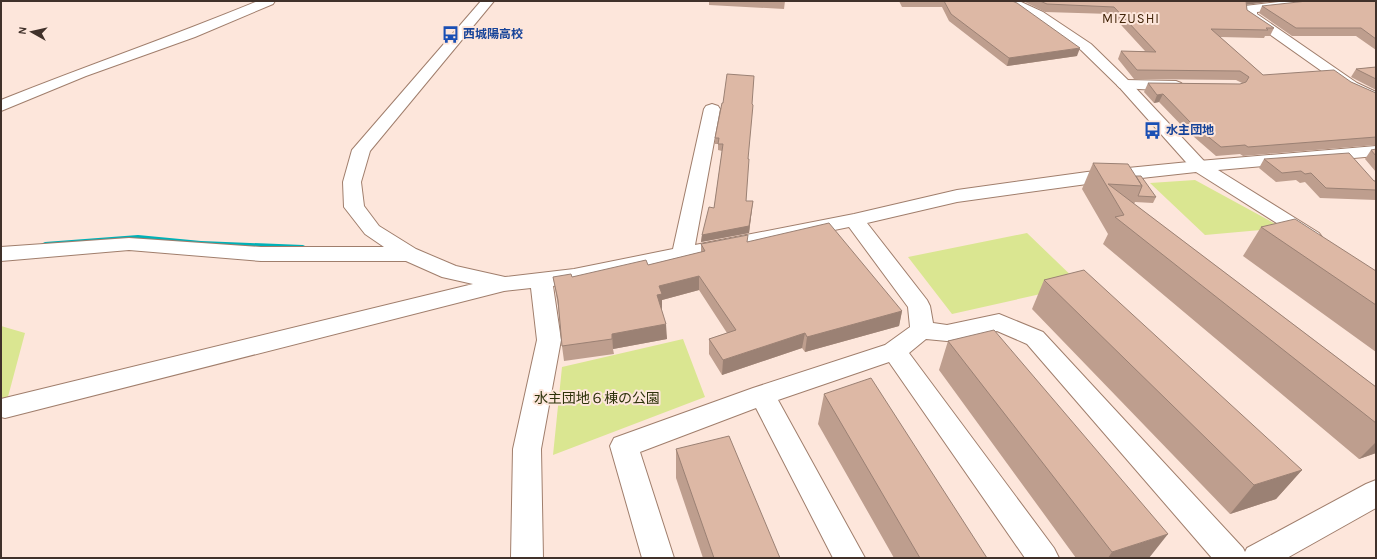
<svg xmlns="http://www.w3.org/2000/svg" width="1377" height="559" viewBox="0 0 1377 559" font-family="Karla,'Noto Sans JP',sans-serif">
	<rect width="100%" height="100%" fill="#fde6db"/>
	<path fill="#dae691" d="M1195 180 1283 228 1205 235 1150 183Z
		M1027 233 1081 285 952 314 908 257Z
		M1 326 25 333 5 408 1 414Z
		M683 339 705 397 553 455 562 367Z"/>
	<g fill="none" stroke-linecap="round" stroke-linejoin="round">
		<path fill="#00b1b7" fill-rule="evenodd" d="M138 235 201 241 303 245 307 247 303 249 201 245 138 239 45 246 41 244 45 242Z"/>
		<defs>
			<path id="street" d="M258 1H275L273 4 195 37 86 76 1 111V100C86 66 173 36 258 1Z
				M481 1H494L370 151 361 182 364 206 379 226 416 249 456 266 505 277 574 269 673 249 704 109 706 106 712 104 718 106 720 109 695 245 854 214 957 190 1087 172 1199 161 1376 146V156L1218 170 1319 233 1322 237 1319 241 1312 243 1305 241 1196 172 1087 184 957 202 867 223 927 300 930 306 933 323 947 325 999 314 1043 332 1243 548 1245 552 1247 548 1366 484 1376 480V508L1287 558H1212L1027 344 997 331 947 341 926 339 909 353 1054 548 1059 558H1025L889 362 778 400 865 558H833L756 408 640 452 674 558H642L610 446 614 438 753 388 885 345 910 327 908 307 849 227 574 283 553 286 561 340 541 449 543 558H511L513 449 537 340 531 288 504 291 5 418 1 417V399L5 398 473 284 442 277 406 261H261L129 250 1 261V247L129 238 261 247H384L365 234 344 207 343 182 352 150Z
				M1288 1 1320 2 1319 5 1314 6 1257 12V14L1357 83 1376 92V103L1347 89 1244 16V9L1245 6Z
				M1125 80 1176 81 1181 83 1184 86 1181 89 1176 91 1120 88 1117 85 1120 82Z"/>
			<path id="secondary" d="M1003 1H1019L1043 12 1091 44 1130 82 1205 162 1208 166 1205 170 1199 171 1193 170 1120 88 1081 50 1033 18 1005 4Z"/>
		</defs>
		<use href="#street" stroke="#a07e6c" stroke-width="2"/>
		<use href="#secondary" stroke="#a07e6c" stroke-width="2"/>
		<use href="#street" fill="#fff" fill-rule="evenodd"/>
		<use href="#secondary" fill="#fff" fill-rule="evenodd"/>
	</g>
	<path fill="#be9e8e" d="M709 1H785L784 9 709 5Z
		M899 1H1012L1077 56 1007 66 949 21 942 7H902Z
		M1023 1H1275L1246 4 1247 10 1274 28 1270 36H1265L1264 38 1220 37 1263 75 1351 82 1376 93V145L1243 156 1240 154 1216 156 1186 130 1159 102 1154 103 1144 92 1148 83 1240 84 1242 83 1236 80 1134 79 1118 59 1121 51H1145L1111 14 1045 12Z
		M1376 1V50L1356 36H1292L1259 13 1262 6Z
		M1376 67V90L1351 77 1356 69Z
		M723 103 748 159 746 201 752 208 749 233 701 242 702 235 714 208 722 151 718 150V144H715V138Z
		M1376 149V172L1365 159 1371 150Z
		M1264 159 1376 181V200L1320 198 1305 182 1300 183 1296 180 1276 182 1259 168Z
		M1093 163 1136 176 1156 197 1153 203 1135 202 1134 204 1376 387V453L1359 459 1103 244 1108 234 1082 189Z
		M1261 227 1376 271V352L1243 256Z
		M747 242 902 311 899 326 805 352 802 348 722 375 709 354V339L727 333 699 290 662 300V309H661L667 339 613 349 614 354 564 361 562 346 558 306 553 277H572L648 265 701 252V244Z
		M1044 280 1302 470 1276 499 1230 514 1032 309Z
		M948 341 1149 558H1076L939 370Z
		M824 394 987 558H894L818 424Z
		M676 449 780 558H703L676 478Z"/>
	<path fill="#9b8174" d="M1246 1H1275L1245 5Z
		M1080 48 1077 56 1007 66 1009 58Z
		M1163 94 1159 102 1154 103 1157 95Z
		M753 201 749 233 701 242 702 235Z
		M699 276V290L662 300V309L657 310V295L659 286Z
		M902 311 899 326 805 352 807 337Z
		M666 324 667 339 613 349 612 334Z
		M805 333 802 348 722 375 723 360Z
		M1376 442V453L1359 459Z
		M1302 470 1276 499 1230 514 1254 485Z
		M1168 534 1149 558H1108L1112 552Z"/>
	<path fill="#ddb8a5" stroke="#9b8174" d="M944 1H1012L1017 3 1080 48 1009 58 951 14Z
		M1040 1H1246L1247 10 1274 28H1266L1268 30 1211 29 1263 75 1334 70 1351 82 1376 93V137L1248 147 1245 145 1221 147 1190 122 1163 94 1157 95 1148 83 1240 84 1246 82 1249 77 1240 71 1137 70 1121 51 1156 52 1114 7 1047 4Z
		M1307 1H1376V39L1361 28H1296L1262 6Z
		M1376 67V79L1356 69Z
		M727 74 754 76 752 104 753 105 748 159H749L746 201H753L749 226 702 235 709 207 714 208 723 144H718L719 138H715L722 103H723Z
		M1376 149V156L1371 150Z
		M1349 153 1374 181H1376V190L1326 188 1311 173 1305 174 1301 171 1282 173 1264 159Z
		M1093 163 1128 164 1142 186 1108 184 1376 387V423L1115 217 1124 215Z
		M1136 176H1141L1156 197 1138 196 1142 186Z
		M1295 219 1376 271V305L1261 227Z
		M829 223 902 311 807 337 805 333 723 360 709 339 736 330 699 276 659 286 662 294 657 295 666 324 612 334V339L562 346 558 300 553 277 571 274 572 277 646 260 648 265 705 251 701 244 748 235 747 242Z
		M1084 270 1302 470 1254 485 1044 280Z
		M994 330 1168 534 1112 552 948 341Z
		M871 378 987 558H920L824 394Z
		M729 436 780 558H714L676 449Z"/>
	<defs>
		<symbol id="bus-bare" viewBox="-9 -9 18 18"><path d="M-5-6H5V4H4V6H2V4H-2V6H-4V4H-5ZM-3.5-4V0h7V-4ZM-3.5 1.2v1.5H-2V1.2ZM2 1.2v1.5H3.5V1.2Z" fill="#1a4fb4" stroke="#fde6db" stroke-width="2.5" paint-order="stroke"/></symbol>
	</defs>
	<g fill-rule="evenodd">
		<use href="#bus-bare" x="438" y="22" width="25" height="25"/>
		<use href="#bus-bare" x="1140" y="118" width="25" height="25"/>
	</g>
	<g text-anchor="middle" stroke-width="4" stroke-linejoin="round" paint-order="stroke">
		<g font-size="12" font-weight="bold" fill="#164399" stroke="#fde6db" text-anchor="start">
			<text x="463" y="38">西城陽高校</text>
			<text x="1166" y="134">水主団地</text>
		</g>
		<g font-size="13" letter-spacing="1" fill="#422509" stroke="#fde6db">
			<text x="1131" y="23">MIZUSHI</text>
		</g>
		<g font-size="14" fill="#2d320a" stroke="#fde6db">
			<text x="597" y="403">水主団地６棟の公園</text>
		</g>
	</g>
	<rect width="1377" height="559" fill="none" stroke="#40312a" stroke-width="4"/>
	<g transform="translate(32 32) rotate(278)" stroke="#fde6db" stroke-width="3" paint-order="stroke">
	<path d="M0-3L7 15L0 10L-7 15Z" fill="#40312a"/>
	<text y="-6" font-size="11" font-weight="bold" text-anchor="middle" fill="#40312a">N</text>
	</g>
</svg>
